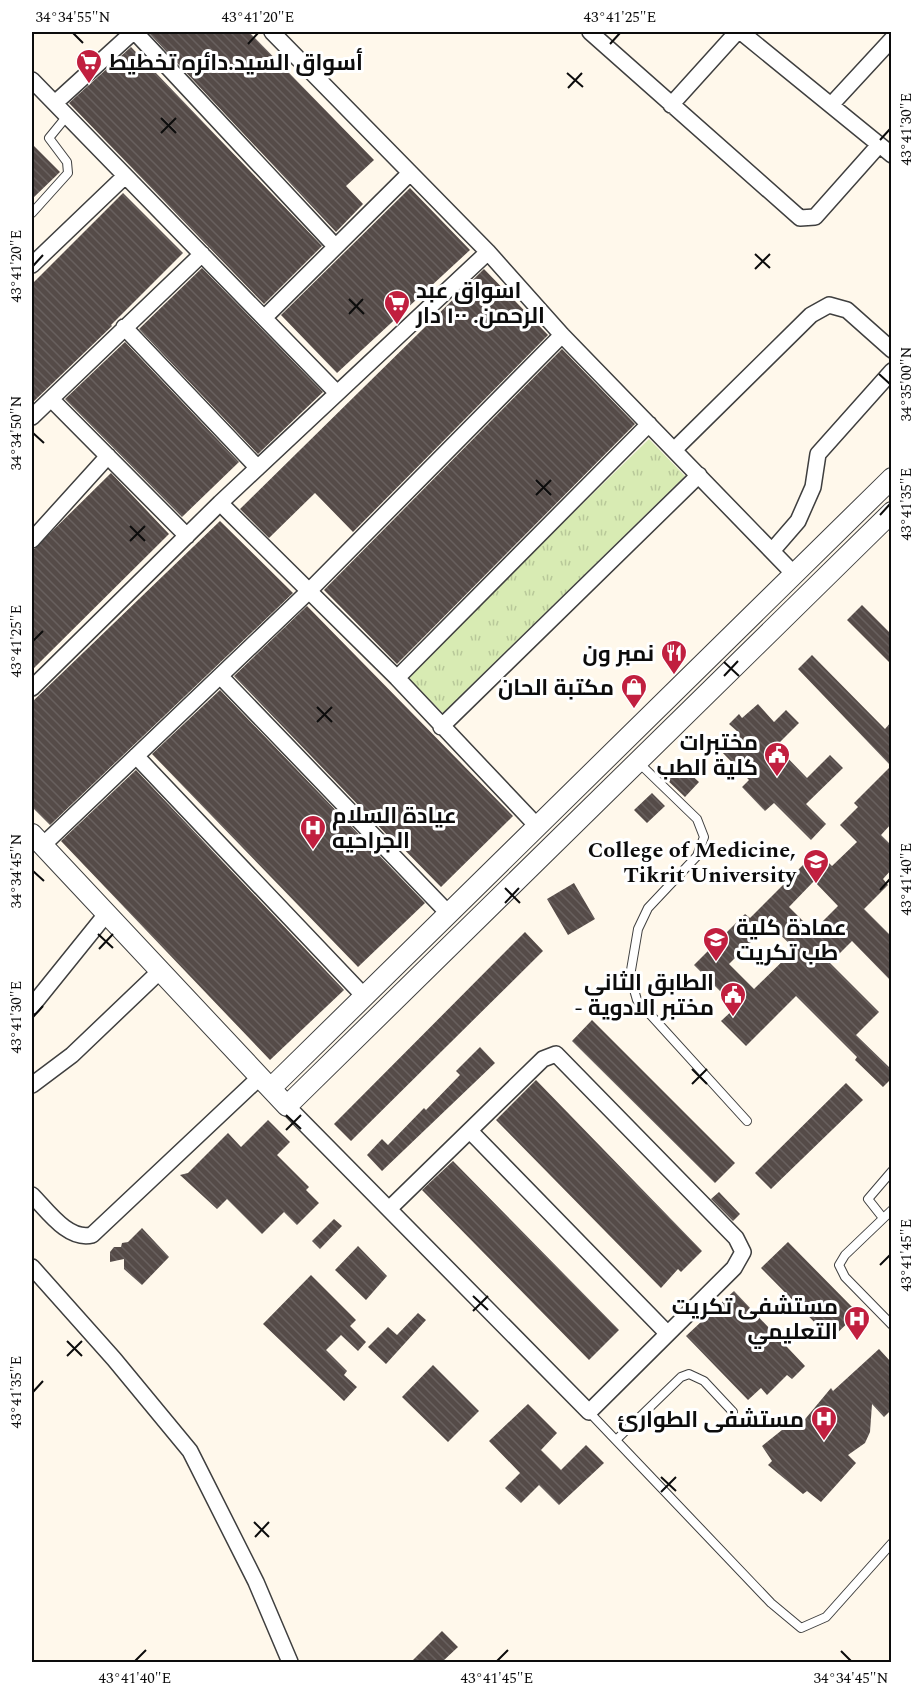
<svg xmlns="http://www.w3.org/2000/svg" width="923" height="1694" viewBox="0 0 923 1694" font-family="Spectral,Cairo,serif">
	<defs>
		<pattern id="grass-tufts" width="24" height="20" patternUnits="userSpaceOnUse" patternTransform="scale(1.5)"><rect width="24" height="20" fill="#d8ebb3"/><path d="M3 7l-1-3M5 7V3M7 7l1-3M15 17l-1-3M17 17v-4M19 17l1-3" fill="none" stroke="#b8c899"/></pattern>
		<pattern id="building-back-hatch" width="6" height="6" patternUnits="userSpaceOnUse" patternTransform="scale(1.5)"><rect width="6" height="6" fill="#554b48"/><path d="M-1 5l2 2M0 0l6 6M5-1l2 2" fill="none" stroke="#68605e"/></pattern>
	</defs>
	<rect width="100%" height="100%" fill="#fff8eb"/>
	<path fill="url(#grass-tufts)" d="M649 439 685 476 443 713 406 676Z"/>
	<path fill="url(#building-back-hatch)" fill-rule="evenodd" d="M148 32H249L374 160 346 186 363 204 336 232Z
		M131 47 322 246 264 304 69 103Z
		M32 144 60 172 32 199Z
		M410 188 470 250 337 373 281 315Z
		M123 193 183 253 111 325 112 326 32 403V284Z
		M202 268 323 392 258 454 139 329Z
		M484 269 548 335 353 532 315 493 269 538 240 509Z
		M125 342 239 462 182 517 65 399Z
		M562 349 635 424 397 664 324 590Z
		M111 473 169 534 32 670V551Z
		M220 521 293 593 50 825 32 807V702Z
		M862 605 891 634V664L847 620Z
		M307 606 513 816 441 887 392 837 391 839 234 676Z
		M812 655 885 729 891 722V824L881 835 891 845V870L883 879 888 885 864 909 891 936V981L852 941 830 963 879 1012 856 1035 891 1069V1079L883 1087 855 1060 857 1057 796 996 746 1046 721 1021 736 1007 694 965 745 914 750 918 817 851 832 866 857 842 840 825 858 807 854 803 891 766 798 669ZM814 881 838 906 813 931 789 907ZM769 924 795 949 754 989 729 964Z
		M220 690 425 903 358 967 152 754Z
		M758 704 774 722 786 710 799 723 776 746 807 778 830 755 843 768 806 804 826 824 811 840 774 803 765 811 742 787 749 780 720 750 738 732 729 724 739 714 742 718Z
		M677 762 699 782 685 797 664 777Z
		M136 770 344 990 270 1060 61 841Z
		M652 793 665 806 647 823 634 810Z
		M574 883 595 919 568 935 547 899Z
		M525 932 543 951 351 1141 334 1124Z
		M592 1020 735 1163 715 1183 572 1041Z
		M480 1047 495 1063 382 1171 367 1155 382 1139 388 1145 424 1108 426 1110 460 1075 456 1071Z
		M536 1080 702 1251 681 1272 678 1269 661 1288 496 1120Z
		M846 1083 863 1100 771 1189 755 1173Z
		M268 1120 290 1142 277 1155 309 1187 306 1190 319 1203 297 1225 284 1212 262 1234 227 1199 217 1209 180 1175 188 1173 228 1133 241 1147Z
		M453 1161 619 1330 589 1360 422 1190Z
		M719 1192 740 1214 733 1221 711 1199Z
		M334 1219 342 1226 320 1249 312 1241Z
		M142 1228 169 1257 142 1285 124 1269V1259L110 1262V1252L114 1247H121L122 1243 128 1242Z
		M788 1242 858 1313 831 1339 761 1268Z
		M358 1246 387 1276 366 1300 335 1270Z
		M311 1275 356 1320 350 1326 366 1342 358 1351 341 1335 326 1350 347 1371 344 1375 357 1387 344 1401 263 1324Z
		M734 1291 805 1366 792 1379 787 1375 767 1395 761 1388 748 1400 686 1336Z
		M418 1313 426 1320 386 1364 368 1347 388 1327 397 1335Z
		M879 1349 891 1362V1410L884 1417 872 1404 870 1432 865 1443 848 1455 856 1463 821 1502 807 1491 803 1494 768 1465 772 1461 762 1446 797 1418 801 1424 831 1388 833 1391Z
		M433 1365 479 1411 448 1442 402 1397Z
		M528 1404 557 1433 541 1450 561 1470 586 1445 604 1463 559 1505 539 1485 521 1503 505 1488 520 1473 489 1441Z
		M442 1631 458 1647 442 1662H411Z"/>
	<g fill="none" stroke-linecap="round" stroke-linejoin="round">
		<defs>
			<path id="service" d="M32 213 68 173 67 162 49 138 67 116
				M638 762 697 819 704 837 697 856 648 908 638 929 630 976 637 1000 747 1121
				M892 1210 845 1255 839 1265 845 1277 892 1325
				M883 1218 868 1199 892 1171
				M589 1412 771 1603 801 1628 826 1617 892 1543
				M616 1440 681 1377 689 1374 704 1381 733 1412"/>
			<path id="minor" d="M135 32 335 246
				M272 32 488 252 562 335 795 575
				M590 32 800 218 815 217 879 145
				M741 32 892 155
				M32 80 337 393
				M55 103 133 32
				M671 105 737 32
				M831 105 892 39
				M488 252 220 503 397 678 537 826
				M32 265 125 176
				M264 318 410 173
				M124 327 257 467
				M51 399 187 536
				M32 417 202 254
				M674 450 811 315 829 305 847 310 892 350
				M32 540 108 456
				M772 551 798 521 813 487 818 454 892 371
				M220 676 449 914
				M397 678 649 424
				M32 688 220 503
				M441 727 699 475
				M136 756 364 996
				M43 845 309 591 562 335
				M32 1006 107 913
				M32 1085 72 1055 160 971
				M287 1106 589 1412 734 1268 743 1252 736 1238 556 1054 543 1059 389 1209
				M470 1131 667 1333
				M32 1195C47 1210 68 1241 92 1235L260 1077
				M32 1267 114 1359 190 1451 256 1582 290 1662"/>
			<path id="tertiary" d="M32 834 287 1106 892 512
				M271 1088 892 478"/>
		</defs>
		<use href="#service" stroke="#3f3f3f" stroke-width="10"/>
		<use href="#minor" stroke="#3f3f3f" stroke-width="18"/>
		<use href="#tertiary" stroke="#3f3f3f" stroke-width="22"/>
		<use href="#service" stroke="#fff" stroke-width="8"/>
		<use href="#minor" stroke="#fff" stroke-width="15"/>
		<use href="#tertiary" stroke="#fff" stroke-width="20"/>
	</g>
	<path fill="none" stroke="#0c0c0c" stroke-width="2" d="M73 33 83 43M248 44 258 33M610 44 620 33M567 73 583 87M568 88 582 73M161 118 176 133M161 133 176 118M880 140 890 129M755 254 770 268M33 266 43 255M755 269 770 254M349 299 364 314M349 314 363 299M879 374 890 384M33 433 44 443M536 480 551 495M536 495 551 480M880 515 890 504M130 526 145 541M130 541 145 526M33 641 43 631M724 662 739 676M724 676 738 661M317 707 332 722M317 722 332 707M33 871 44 881M505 888 520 903M880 890 890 879M505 903 519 888M98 934 113 948M99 949 113 934M33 1017 43 1006M692 1069 707 1084M692 1084 707 1069M286 1115 301 1129M286 1130 301 1115M880 1265 890 1255M473 1296 488 1310M473 1311 488 1296M67 1341 82 1356M67 1356 82 1341M33 1392 43 1381M661 1477 676 1491M661 1492 676 1477M254 1522 269 1537M255 1537 269 1522M841 1651 851 1661M135 1661 146 1650M497 1661 508 1650"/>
	<defs>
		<symbol id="supermarket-pin" viewBox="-11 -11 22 30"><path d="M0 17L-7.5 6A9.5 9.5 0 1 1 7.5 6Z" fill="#c11f3f" stroke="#fff"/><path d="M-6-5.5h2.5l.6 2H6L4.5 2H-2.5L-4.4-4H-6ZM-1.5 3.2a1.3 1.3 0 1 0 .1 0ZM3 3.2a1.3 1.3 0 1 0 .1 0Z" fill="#fff"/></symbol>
		<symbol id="restaurant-pin" viewBox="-11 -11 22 30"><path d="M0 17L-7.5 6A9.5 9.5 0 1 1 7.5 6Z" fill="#c11f3f" stroke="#fff"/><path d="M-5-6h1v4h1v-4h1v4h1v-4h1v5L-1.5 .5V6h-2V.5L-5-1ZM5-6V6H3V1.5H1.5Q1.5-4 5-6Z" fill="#fff"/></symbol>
		<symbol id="shop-pin" viewBox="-11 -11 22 30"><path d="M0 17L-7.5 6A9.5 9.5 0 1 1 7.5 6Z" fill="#c11f3f" stroke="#fff"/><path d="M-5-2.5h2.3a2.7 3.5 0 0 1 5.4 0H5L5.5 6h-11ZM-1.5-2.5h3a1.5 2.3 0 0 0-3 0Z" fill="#fff"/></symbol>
		<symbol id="civic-pin" viewBox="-11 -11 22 30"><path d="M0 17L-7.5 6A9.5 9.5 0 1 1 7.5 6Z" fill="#c11f3f" stroke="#fff"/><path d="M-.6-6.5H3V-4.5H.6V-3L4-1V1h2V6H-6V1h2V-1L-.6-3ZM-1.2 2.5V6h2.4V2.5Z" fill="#fff"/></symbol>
		<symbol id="hospital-pin" viewBox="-11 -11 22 30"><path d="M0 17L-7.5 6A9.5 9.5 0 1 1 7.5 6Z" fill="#c11f3f" stroke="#fff"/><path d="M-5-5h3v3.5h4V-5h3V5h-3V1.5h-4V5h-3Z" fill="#fff"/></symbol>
		<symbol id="university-pin" viewBox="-11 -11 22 30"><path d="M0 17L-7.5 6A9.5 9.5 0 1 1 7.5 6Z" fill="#c11f3f" stroke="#fff"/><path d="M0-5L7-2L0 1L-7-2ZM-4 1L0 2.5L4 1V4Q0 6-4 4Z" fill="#fff"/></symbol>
	</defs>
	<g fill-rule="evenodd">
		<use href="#supermarket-pin" x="74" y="47" width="30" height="40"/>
		<use href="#supermarket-pin" x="382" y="288" width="30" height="40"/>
		<use href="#restaurant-pin" x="659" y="638" width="30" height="40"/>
		<use href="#shop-pin" x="619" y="672" width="30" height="40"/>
		<use href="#civic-pin" x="762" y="740" width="30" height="40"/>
		<use href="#hospital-pin" x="298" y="813" width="30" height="40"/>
		<use href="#university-pin" x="801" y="847" width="30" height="40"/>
		<use href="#university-pin" x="701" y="925" width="30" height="40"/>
		<use href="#civic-pin" x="718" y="980" width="30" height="40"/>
		<use href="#hospital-pin" x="842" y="1304" width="30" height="40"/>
		<use href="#hospital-pin" x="809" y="1404" width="30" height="40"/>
	</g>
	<g text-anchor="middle" stroke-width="6" stroke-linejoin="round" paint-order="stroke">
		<g font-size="22" font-weight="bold" fill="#0c0c0c" stroke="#fff" text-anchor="end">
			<text x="109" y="70" text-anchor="start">أسواق السيد.دائره تخطيط</text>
			<text x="416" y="298" text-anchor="start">اسواق عبد<tspan x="416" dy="25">الرحمن. ١٠٠ دار</tspan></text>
			<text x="654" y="661">نمبر ون</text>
			<text x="614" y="695">مكتبة الحان</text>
			<text x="758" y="750">مختبرات<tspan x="758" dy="25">كلية الطب</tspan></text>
			<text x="332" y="823" text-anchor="start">عيادة السلام<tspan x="332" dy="25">الجراحيه</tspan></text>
			<text x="796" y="857">College of Medicine,<tspan x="796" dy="25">Tikrit University</tspan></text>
			<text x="736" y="935" text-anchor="start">عمادة كلية<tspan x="736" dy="25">طب تكريت</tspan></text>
			<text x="714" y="990">الطابق الثاني<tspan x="714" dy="25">- مختبر الادوية</tspan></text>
			<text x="838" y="1314">مستشفى تكريت<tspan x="838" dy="25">التعليمي</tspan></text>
			<text x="804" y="1427">مستشفى الطوارئ</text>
		</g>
	</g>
	<rect width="923" height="1694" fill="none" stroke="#ffffff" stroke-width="66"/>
	<rect x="33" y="33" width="857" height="1628" fill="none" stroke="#0c0c0c" stroke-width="2"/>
	<g font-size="15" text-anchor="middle" fill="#0c0c0c">
		<text x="73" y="22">34°34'55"N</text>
		<text x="258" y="22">43°41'20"E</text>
		<text x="620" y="22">43°41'25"E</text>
		<text transform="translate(906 129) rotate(-90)" y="5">43°41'30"E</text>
		<text transform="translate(16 266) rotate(-90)" y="5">43°41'20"E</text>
		<text transform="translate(906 384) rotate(-90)" y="5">34°35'00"N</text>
		<text transform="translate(16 433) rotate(-90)" y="5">34°34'50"N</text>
		<text transform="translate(906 504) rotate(-90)" y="5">43°41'35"E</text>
		<text transform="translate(16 641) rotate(-90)" y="5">43°41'25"E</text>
		<text transform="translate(16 871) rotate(-90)" y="5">34°34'45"N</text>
		<text transform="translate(906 879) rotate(-90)" y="5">43°41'40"E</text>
		<text transform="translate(16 1017) rotate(-90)" y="5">43°41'30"E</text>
		<text transform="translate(906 1255) rotate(-90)" y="5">43°41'45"E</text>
		<text transform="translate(16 1392) rotate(-90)" y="5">43°41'35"E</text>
		<text x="135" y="1683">43°41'40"E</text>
		<text x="497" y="1683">43°41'45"E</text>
		<text x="851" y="1683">34°34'45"N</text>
	</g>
</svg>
